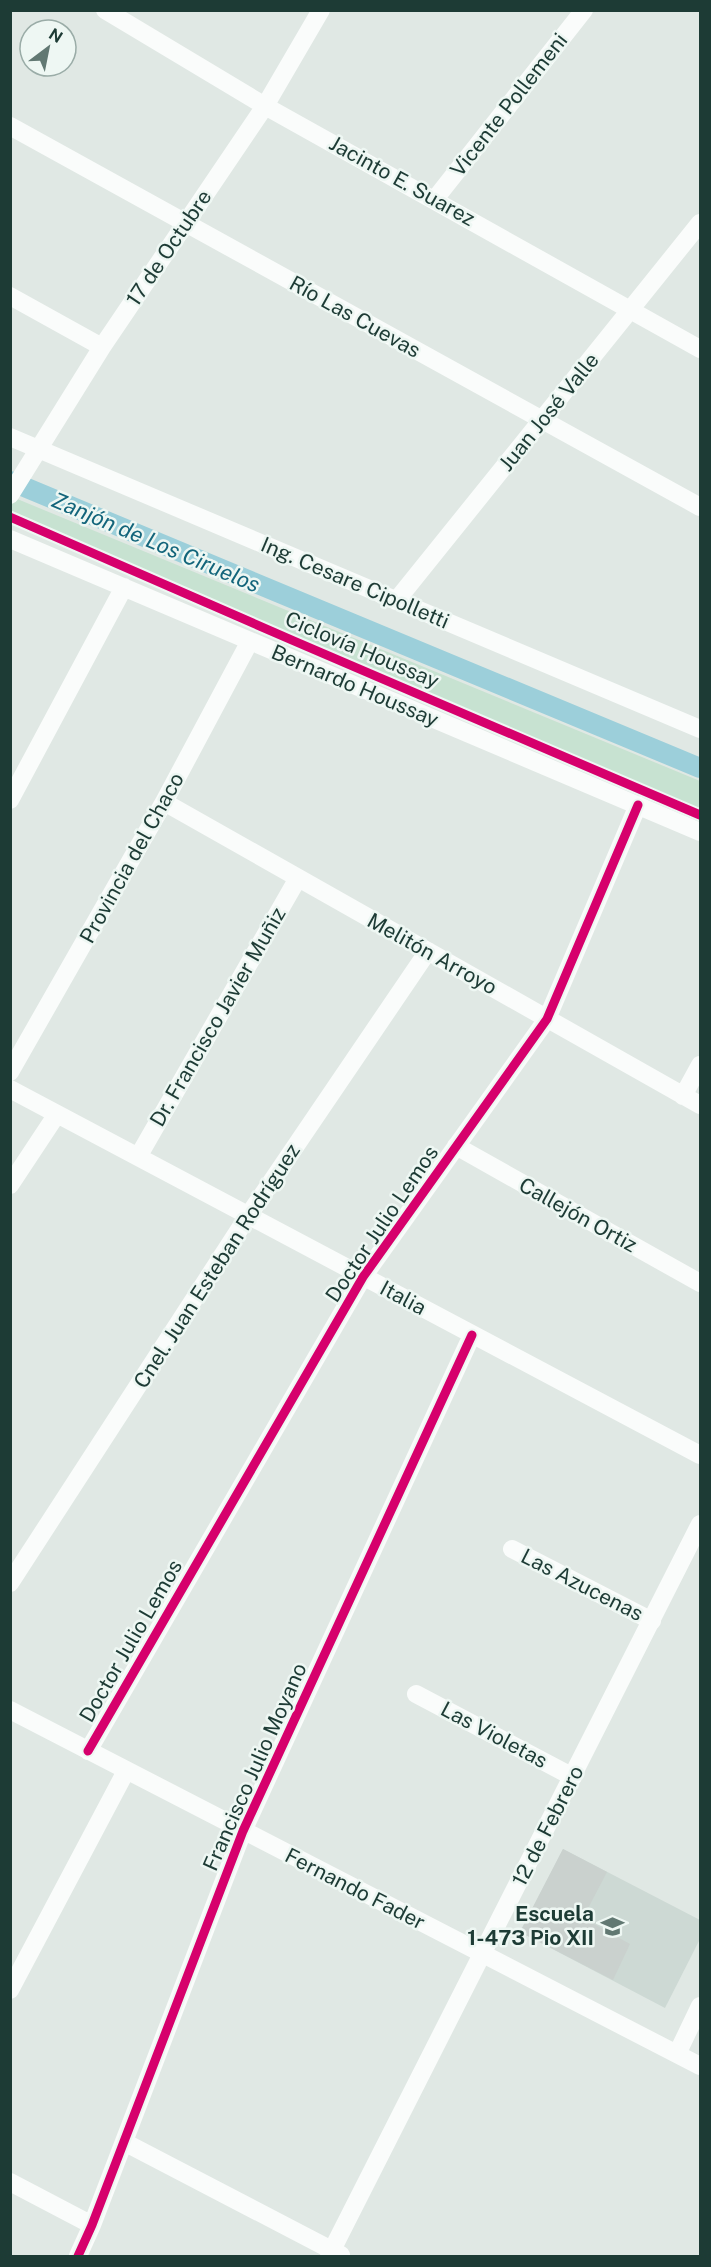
<svg xmlns="http://www.w3.org/2000/svg" width="711" height="2267" viewBox="0 0 711 2267" font-family="'Public Sans',sans-serif">
	<rect width="100%" height="100%" fill="#e0e8e4"/>
	<path fill="#cdd9d4" d="M563 1849 700 1920V1939L665 2008 520 1932Z"/>
	<path fill="#c7e2d1" d="M10 496 700 781V815L11 520Z"/>
	<g fill="none" stroke-linecap="round" stroke-linejoin="round">
		<path stroke="#9ccfda" stroke-width="20" d="M10 481 700 768"/>
	</g>
	<path fill="#cad1ce" d="M563 1849 607 1872 583 1918 630 1944 613 1980 520 1932Z"/>
	<g fill="none" stroke-linecap="round" stroke-linejoin="round">
		<path stroke="#fafcfb" stroke-width="18" d="M105 10 265 106 700 349
			M10 126 700 507
			M435 199 584 10
			M10 296 102 347
			M10 437 700 729
			M10 495 102 347 265 106 321 10
			M10 539 700 832
			M396 601 700 223
			M10 800 124 587
			M164 802 700 1105
			M10 1072 164 802 250 641
			M10 1089 700 1455
			M683 1096 700 1065
			M456 1146 700 1283
			M138 1157 298 878
			M10 1185 57 1114
			M512 1549 652 1621
			M10 1583 248 1216 428 951
			M416 1694 573 1777
			M10 1710 700 2066
			M88 1751 363 1277 547 1019 638 805
			M10 1990 126 1771
			M677 2054 700 2006
			M124 2142 341 2255
			M10 2182 92 2225
			M78 2256 92 2225 243 1831 472 1335
			M329 2256 700 1524"/>
		<defs>
			<path id="cycleway" d="M10 517 294 641 700 815
				M88 1751 363 1277 547 1019 638 805
				M78 2256 92 2225 243 1831 472 1335"/>
		</defs>
		<use href="#cycleway" stroke="#eef7f3" stroke-width="13"/>
		<use href="#cycleway" stroke="#d6006c" stroke-width="9"/>
	</g>
	<defs>
		<symbol id="school-bare" viewBox="-9 -9 18 18"><path d="M0-5L7-2L0 1L-7-2ZM-4 1L0 2.5L4 1V4Q0 6-4 4Z" fill="#617872" stroke="#eef7f3" stroke-width="2.5" paint-order="stroke"/></symbol>
	</defs>
	<g fill-rule="evenodd">
		<use href="#school-bare" x="596" y="1910" width="33" height="33"/>
	</g>
	<g text-anchor="middle" stroke-width="5" stroke-linejoin="round" paint-order="stroke">
		<g font-size="21" fill="#1d3b35" stroke="#eef7f3">
			<text transform="translate(509 105) rotate(-52)" y="7">Vicente Pollemeni</text>
			<text transform="translate(402 181) rotate(29)" y="7">Jacinto E. Suarez</text>
			<text transform="translate(169 248) rotate(-56)" y="7">17 de Octubre</text>
			<text transform="translate(355 317) rotate(29)" y="7">Río Las Cuevas</text>
			<text transform="translate(549 412) rotate(-51)" y="7">Juan José Valle</text>
			<text transform="translate(355 583) rotate(23)" y="7">Ing. Cesare Cipolletti</text>
			<text transform="translate(362 650) rotate(23)" y="7">Ciclovía Houssay</text>
			<text transform="translate(355 686) rotate(23)" y="7">Bernardo Houssay</text>
			<text transform="translate(132 858) rotate(-61)" y="7">Provincia del Chaco</text>
			<text transform="translate(432 954) rotate(29)" y="7">Melitón Arroyo</text>
			<text transform="translate(218 1017) rotate(-60)" y="7">Dr. Francisco Javier Muñiz</text>
			<text transform="translate(578 1215) rotate(29)" y="7">Callejón Ortiz</text>
			<text transform="translate(382 1224) rotate(-56)" y="7">Doctor Julio Lemos</text>
			<text transform="translate(217 1266) rotate(-57)" y="7">Cnel. Juan Esteban Rodríguez</text>
			<text transform="translate(403 1298) rotate(28)" y="7">Italia</text>
			<text transform="translate(582 1585) rotate(27)" y="7">Las Azucenas</text>
			<text transform="translate(131 1641) rotate(-60)" y="7">Doctor Julio Lemos</text>
			<text transform="translate(494 1735) rotate(28)" y="7">Las Violetas</text>
			<text transform="translate(255 1767) rotate(-66)" y="7">Francisco Julio Moyano</text>
			<text transform="translate(548 1826) rotate(-63)" y="7">12 de Febrero</text>
			<text transform="translate(355 1889) rotate(27)" y="7">Fernando Fader</text>
		</g>
		<g font-size="21" font-weight="bold" fill="#1d3b35" stroke="#eef7f3" text-anchor="end">
			<text x="594" y="1921">Escuela<tspan x="594" dy="24">1-473 Pio XII</tspan></text>
		</g>
		<g font-size="22" font-style="italic" fill="#13657b" stroke="#eef7f3">
			<text transform="translate(156 542) rotate(23)" y="8">Zanjón de Los Ciruelos</text>
		</g>
	</g>
	<rect width="711" height="2267" fill="none" stroke="#1d3b35" stroke-width="24"/>
	<g transform="translate(48 48) rotate(32)"><circle r="28" fill="#eef7f3" stroke="#9aaca7" stroke-width="1.5"/>
	<path d="M0-4.5L10 22L0 15L-10 22Z" fill="#617872"/>
	<text y="-9" font-size="16" font-weight="bold" text-anchor="middle" fill="#1d3b35">N</text>
	</g>
</svg>
